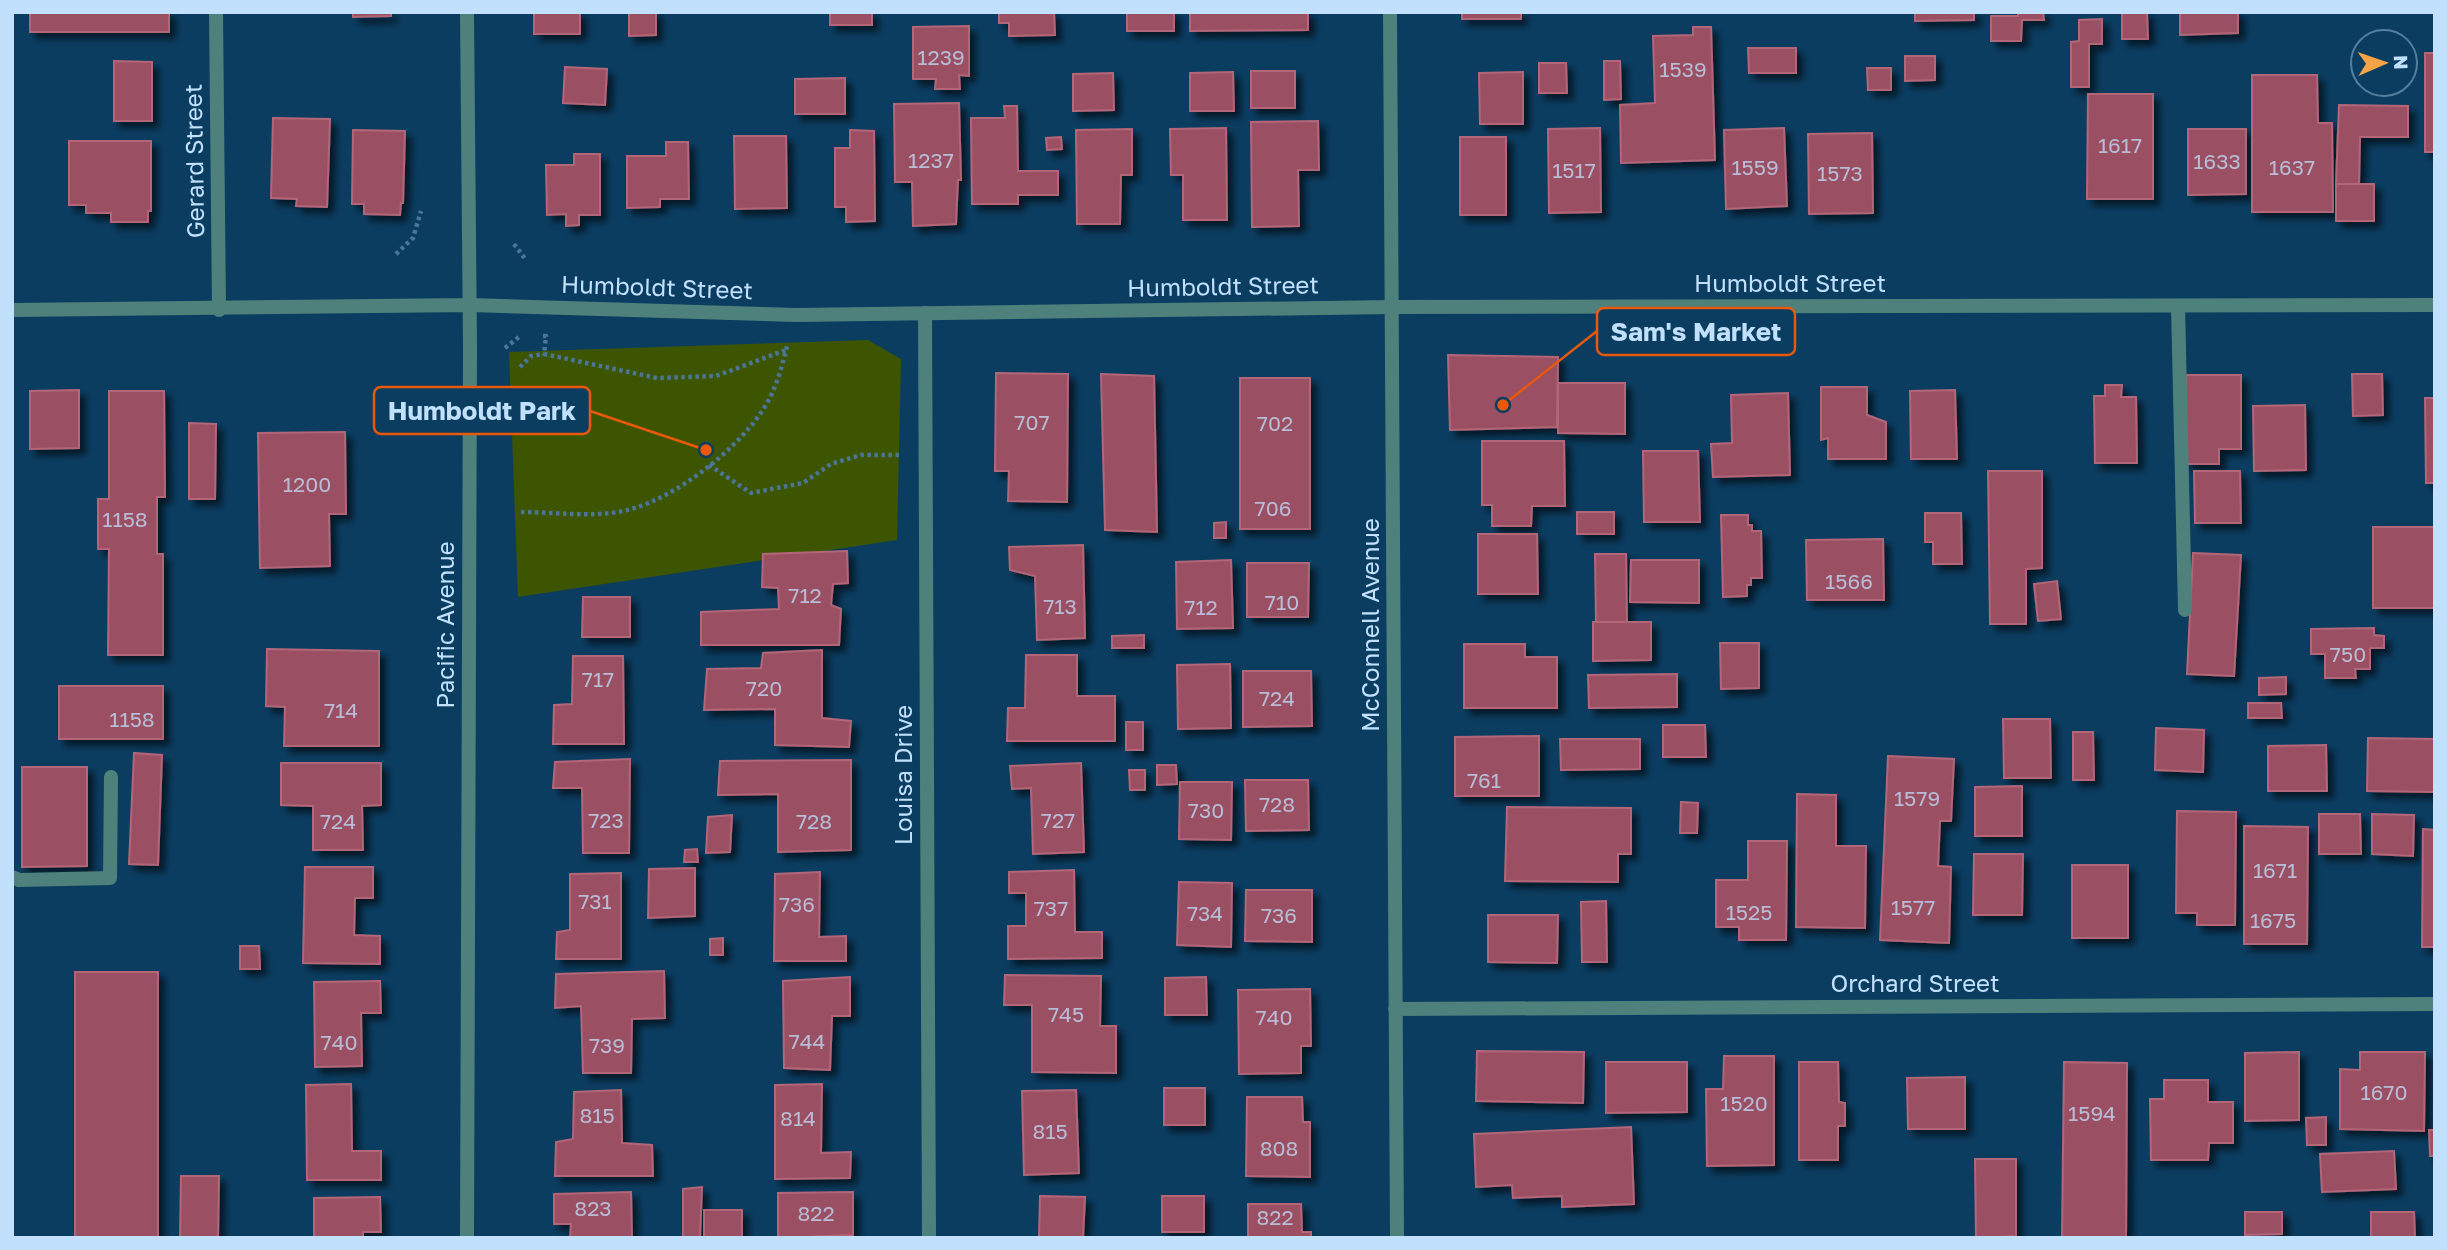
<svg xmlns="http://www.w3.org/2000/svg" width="2447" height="1250" viewBox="0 0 2447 1250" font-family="'Golos Text',sans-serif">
	<defs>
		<filter id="shadow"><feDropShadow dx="6" dy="6" stdDeviation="3.5" flood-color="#0009"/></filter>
	</defs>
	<rect width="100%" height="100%" fill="#0b3d61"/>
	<path fill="#3d5500" d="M868 340 901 359 897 540 518 597 509 352Z"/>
	<path fill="#9b5062" stroke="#b36678" stroke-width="2" filter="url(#shadow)" d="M30 12H169V32H30Z
		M353 12H391V16L353 17Z
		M534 12H580V34H534Z
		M629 12H656V35L629 36Z
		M830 12H872V25H830Z
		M999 12H1054L1055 35 1009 36V23H999Z
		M1127 12H1174V31H1127Z
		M1190 12H1308V30L1190 31Z
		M1462 12H1521V19H1462Z
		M1915 12H1974V20L1915 21Z
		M2018 12H2043L2044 20H2022L2021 41H1991V16H2018Z
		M2122 12H2147L2148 39H2122Z
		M2180 12H2238V33L2180 35Z
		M2102 19V44H2089V87H2071V42L2079 41V20Z
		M969 26V76L959 75 960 89H935L936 79H913V27Z
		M1693 27H1711L1715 160 1621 163 1620 105 1655 103 1653 36 1693 35Z
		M1748 48H1796V73H1749Z
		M2425 53H2435V152H2425Z
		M1905 56H1935V80L1905 81Z
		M114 61 152 62V121H114Z
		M1604 61H1620L1621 99 1604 100Z
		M1539 63H1566L1567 93H1539Z
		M565 67 607 69 605 105 563 103Z
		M1867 68H1891V90H1868Z
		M1251 71H1295V108H1251Z
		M1233 72 1234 111H1190V73Z
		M1523 72V124H1480L1479 73Z
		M1113 73 1114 110 1073 111V74Z
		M2252 75H2317L2318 123H2332L2333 212H2252Z
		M845 78V114H795V79Z
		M2088 94H2153V199H2087Z
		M959 103 961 180H958L956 224 913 226 912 182H895L894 104Z
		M2339 105 2408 106V137H2360L2359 184H2336Z
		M1004 106H1017L1018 171H1058V195H1018V204H972L971 118H1005Z
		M273 118 330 119 327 207 296 206 297 199 271 198Z
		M1318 121 1319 170H1298L1299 226 1252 227 1251 122Z
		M1226 128 1227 220H1183V175H1171L1170 129Z
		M1600 128 1601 212 1549 213 1548 129Z
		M1784 128 1787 206 1726 209 1724 130Z
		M1132 129V175H1121L1120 224H1077L1076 130Z
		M2188 129H2246V194L2188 195Z
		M353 130 405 131 403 203H401L400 215 364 214V204H352Z
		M850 130 874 131 875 221 846 222V207H835V148H850Z
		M1872 133 1873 213 1809 214 1808 134Z
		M734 136H786L787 208 735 209Z
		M1061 137 1062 149 1047 150 1046 138Z
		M1460 137H1506V215H1460Z
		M69 141H151V211H148V222H111V213H86V205H69Z
		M666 142H688L689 199H660V207L627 208V156H666Z
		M574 154H600V215H579V225L566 226V214L547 215 546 165H574Z
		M2336 184H2374V221H2336Z
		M1448 355 1558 357 1557 427 1450 430Z
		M996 373 1068 374 1067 502 1008 501 1009 471H995Z
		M1101 374 1154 376 1157 532 1105 530Z
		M2352 374H2382L2383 415 2353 416Z
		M2186 375H2241V449H2219V464H2186Z
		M1240 378H1310V529H1240Z
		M1558 383H1625V434L1558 433Z
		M2105 385H2122L2121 397H2136L2137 463H2095L2094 396H2105Z
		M1821 387H1867V415L1886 422V459H1828V438L1821 440Z
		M79 390V448L30 449V391Z
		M1955 390 1957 459H1911L1910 391Z
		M109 391H164L165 497H157V554H163V655H108L109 549H98V499H109Z
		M1788 393 1790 475 1713 477 1711 444 1732 443 1731 395Z
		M2425 398H2435V483H2426Z
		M2305 405 2306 470 2254 471 2253 406Z
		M189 423 216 424 215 499H189Z
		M345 432 346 514H329L330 566 260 568 258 433Z
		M1482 441H1564L1565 506H1532L1531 526H1492V505H1482Z
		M1643 451H1698L1700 522H1644Z
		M1988 471H2042V568L2026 569V624H1990Z
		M2194 471H2240L2241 523H2195Z
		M1577 512H1614V534H1577Z
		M1925 513H1961L1962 564H1933V542H1925Z
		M1721 515H1748V525H1752V531H1761L1762 578H1751V585H1747V596L1723 597Z
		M1226 522V538H1214V523Z
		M2373 527H2435V608H2373Z
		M1478 534H1537L1538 594H1478Z
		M1883 539 1884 600H1807L1806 540Z
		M1083 545 1085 638 1037 640 1035 576 1010 570 1009 547Z
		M847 551 848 583 833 584 831 605 841 609 839 645H701V612L779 609 778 588 762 587 763 554Z
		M2193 553 2241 555 2234 676 2187 674Z
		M1595 554H1626L1627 622H1596Z
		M1231 560 1233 628 1177 629 1176 562Z
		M1631 560H1699V603L1630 602Z
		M1247 563H1309L1308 617H1247Z
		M2057 581 2061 619 2038 621 2034 584Z
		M583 597H630V637H582Z
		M1593 622H1651V660L1593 661Z
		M2374 628V635L2384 636V648H2370V669H2355L2356 678H2325V654H2311V629Z
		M1144 635V648H1112V636Z
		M1720 643H1759V688L1721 689Z
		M1464 644H1525V657H1557V708H1464Z
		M267 649 379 651V746H284L285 707 266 706Z
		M822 650V718L851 721 849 747 775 745V709L704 710 707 669 761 668 763 653Z
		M1026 655H1077V696H1115V741H1007L1008 708H1025Z
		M573 656H623L624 744H553L554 705 572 704Z
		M1230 664 1231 728 1178 729 1177 665Z
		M1243 671H1311L1312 726 1243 727Z
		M1677 674V707L1589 708 1588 675Z
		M2286 677V694L2259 695V678Z
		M59 686H163V739H59Z
		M2248 703H2281L2282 718H2248Z
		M2003 719H2050L2051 778H2004Z
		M1126 722H1143V750H1126Z
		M1663 725H1705L1706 757H1663Z
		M2156 728 2204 730 2203 772 2155 770Z
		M2073 732H2093L2094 780H2073Z
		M1539 736V796H1455V737Z
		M2368 738 2435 739V792L2367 791Z
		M1560 739H1640V769L1561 770Z
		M2326 745 2327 791H2268V746Z
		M134 753 162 755 158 865 129 864Z
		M1888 756 1954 759 1951 821H1940L1938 866 1951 867 1949 943 1880 940Z
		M630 759 629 853H583L582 788H553L555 762Z
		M851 760V850L778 852V794L718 795 720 761Z
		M281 763H381V805L362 806 363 850H313V806L281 805Z
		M1081 763 1084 852 1033 854 1031 788 1012 789 1010 766Z
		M1157 765H1176L1177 784 1157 785Z
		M22 767H87V866L22 867Z
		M1129 770H1145V790H1130Z
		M1245 780H1308L1309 830 1246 831Z
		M1180 782H1232L1231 840 1179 839Z
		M2022 786V836H1975V787Z
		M1797 794 1836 795V846H1866L1865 928 1796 927Z
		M1681 802 1698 803 1697 833H1680Z
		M1507 807 1631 808V854H1618V882L1505 881Z
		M2177 811 2236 812 2235 925H2197V913H2176Z
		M2319 814H2360L2361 854H2319Z
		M2372 814 2414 815 2413 856 2372 854Z
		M732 815 730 852 706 853 708 817Z
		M2244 826 2308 827 2307 944H2244Z
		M2423 829 2435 830V947H2422Z
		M1748 841H1787L1786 940H1739V927H1716V880H1748Z
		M697 849 698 862H684L685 850Z
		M1974 854H2023L2022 915H1973Z
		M2072 865H2128V938H2072Z
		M305 867H373V898H355L354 935 380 936V964L303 963Z
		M695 868V916L648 918 649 869Z
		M1074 870 1075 932H1102V958L1008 959V926H1026V893H1009V872Z
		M820 872 819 937 846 936V961H774L775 874Z
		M621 873V959H556L557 932 570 930V874Z
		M1179 882 1232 883 1231 947 1177 945Z
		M1246 890H1312V942L1245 941Z
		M1606 901 1607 962H1582L1581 902Z
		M1488 915H1558L1557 963 1488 962Z
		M723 938V955H710V939Z
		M240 946H259L260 969H240Z
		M664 971 665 1018 632 1019 631 1073H583L581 1006 555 1008 556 974Z
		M75 972H158V1238H75Z
		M1005 975 1101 976 1100 1026H1116V1073L1032 1072V1005H1004Z
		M850 977V1016H832L830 1070 784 1068 783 981Z
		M1206 977 1207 1015H1165V978Z
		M380 981 381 1013H361L362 1066 315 1067 314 982Z
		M1310 989 1311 1046H1301V1073L1239 1074 1238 990Z
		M1477 1051 1584 1052 1583 1103 1476 1101Z
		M2299 1052V1120L2245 1121V1053Z
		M2360 1052H2425L2424 1131 2340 1129V1069L2360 1070Z
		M1724 1056H1774V1165L1707 1166 1706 1089H1723Z
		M1606 1062H1687V1112L1606 1113Z
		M1799 1062H1838L1839 1102 1845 1103V1126H1838V1160H1799Z
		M2064 1062 2127 1063 2126 1238H2062Z
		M1965 1077V1129H1908L1907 1078Z
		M2164 1080H2208V1102H2233V1143H2209L2208 1160H2151L2150 1099H2164Z
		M351 1084 352 1151H381V1180H307L306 1085Z
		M822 1084 821 1153 851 1152 850 1178 775 1179V1085Z
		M1164 1088H1205V1125H1164Z
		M621 1090 622 1143 652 1145 653 1176H555L556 1142 573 1139 574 1092Z
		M1076 1090 1079 1173 1024 1175 1022 1091Z
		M1247 1097H1302L1303 1122H1310V1177L1246 1176Z
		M2326 1117V1145H2307L2306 1118Z
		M1631 1127 1634 1204 1562 1207V1196L1513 1198 1512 1185 1476 1187 1474 1134Z
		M2429 1130H2435V1156H2430Z
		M2394 1151 2396 1189 2322 1192 2320 1154Z
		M1975 1159H2016V1236L1976 1238Z
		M181 1176H219L218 1238H180Z
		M702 1187 700 1238H683V1189Z
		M631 1192 632 1238H570L571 1224H554V1194Z
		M853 1192V1235L778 1238V1193Z
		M1040 1196 1085 1197 1083 1238H1039Z
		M1162 1196H1204V1232H1162Z
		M380 1197 381 1232H363V1238H314V1198Z
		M1248 1204H1301L1302 1232H1311V1238H1248Z
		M704 1210H742V1238H704Z
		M2245 1212H2282V1234L2245 1235Z
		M2371 1212H2414L2415 1238H2371Z"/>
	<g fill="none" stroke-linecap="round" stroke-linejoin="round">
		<path stroke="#4b7698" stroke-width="4.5" stroke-dasharray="3.5 3.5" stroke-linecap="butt" d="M514 244 526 260
			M396 254 413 238 421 211
			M543 336H546L544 354 657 378 716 376 786 350
			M505 348 520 336
			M520 367 531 356 544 354
			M709 465 751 493 803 483 831 464 861 455H901
			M521 512C552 512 587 517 618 512 669 504 737 451 764 408 777 388 782 365 788 343"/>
		<path stroke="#4e817b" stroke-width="14" d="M2178 306 2185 610
			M12 877 19 880 110 878 111 777"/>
		<path stroke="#4e817b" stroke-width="14" d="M216 12 219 310
			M1390 12 1397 1238
			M925 313 929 1238
			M1395 1009 2435 1004"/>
		<path stroke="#4e817b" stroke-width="14" d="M467 12 470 348 467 1238
			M12 310 470 305 796 315 1392 307 2435 305"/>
	</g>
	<g text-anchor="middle" stroke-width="5" stroke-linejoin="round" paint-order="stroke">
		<g font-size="21" fill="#b8bcd6">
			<text x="941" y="65">1239</text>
			<text x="1683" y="77">1539</text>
			<text x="2120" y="153">1617</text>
			<text x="931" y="168">1237</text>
			<text x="2217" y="169">1633</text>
			<text x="1755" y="175">1559</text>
			<text x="2292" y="175">1637</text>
			<text x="1574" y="178">1517</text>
			<text x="1840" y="181">1573</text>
			<text x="1032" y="430">707</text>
			<text x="1275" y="431">702</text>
			<text x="307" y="492">1200</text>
			<text x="1273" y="516">706</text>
			<text x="125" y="527">1158</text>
			<text x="1849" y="589">1566</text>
			<text x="805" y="603">712</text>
			<text x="1282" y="610">710</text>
			<text x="1060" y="614">713</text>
			<text x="1201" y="615">712</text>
			<text x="2348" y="662">750</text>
			<text x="598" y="687">717</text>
			<text x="764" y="696">720</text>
			<text x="1277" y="706">724</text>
			<text x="341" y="718">714</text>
			<text x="132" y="727">1158</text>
			<text x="1484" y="788">761</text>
			<text x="1917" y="806">1579</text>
			<text x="1277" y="812">728</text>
			<text x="1206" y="818">730</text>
			<text x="606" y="828">723</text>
			<text x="1058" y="828">727</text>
			<text x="338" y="829">724</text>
			<text x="814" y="829">728</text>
			<text x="2275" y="878">1671</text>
			<text x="595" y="909">731</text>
			<text x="797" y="912">736</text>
			<text x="1913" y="915">1577</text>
			<text x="1051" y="916">737</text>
			<text x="1749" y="920">1525</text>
			<text x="1205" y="921">734</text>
			<text x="1279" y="923">736</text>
			<text x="2273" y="928">1675</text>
			<text x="1066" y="1022">745</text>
			<text x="1274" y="1025">740</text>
			<text x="807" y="1049">744</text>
			<text x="339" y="1050">740</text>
			<text x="607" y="1053">739</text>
			<text x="2384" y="1100">1670</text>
			<text x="1744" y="1111">1520</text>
			<text x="2092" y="1121">1594</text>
			<text x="597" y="1123">815</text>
			<text x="798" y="1126">814</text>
			<text x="1050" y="1139">815</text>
			<text x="1279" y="1156">808</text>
			<text x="593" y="1216">823</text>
			<text x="816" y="1221">822</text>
			<text x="1275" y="1225">822</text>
		</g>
		<g font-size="24" fill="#c1e0fc" stroke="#0b3d61">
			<text transform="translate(195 161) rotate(-91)" y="8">Gerard Street</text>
			<text x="1790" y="292">Humboldt Street</text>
			<text transform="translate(1223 287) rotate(-1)" y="8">Humboldt Street</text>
			<text transform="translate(657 288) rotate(2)" y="8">Humboldt Street</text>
			<text transform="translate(446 625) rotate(-90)" y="8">Pacific Avenue</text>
			<text transform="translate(1371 625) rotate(-90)" y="8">McConnell Avenue</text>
			<text transform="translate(904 775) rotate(-90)" y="8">Louisa Drive</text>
			<text x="1915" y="992">Orchard Street</text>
		</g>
	</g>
	<path fill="none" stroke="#e8590c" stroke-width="2.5" d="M1503 405L1597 331M706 450L590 411"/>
	<g fill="#e8590c" stroke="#0b3d61" stroke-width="2.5">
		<circle cx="1503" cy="405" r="7"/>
		<circle cx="706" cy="450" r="7"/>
	</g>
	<g fill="#0b3d61" stroke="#e8590c" stroke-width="2.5">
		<rect x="1597" y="308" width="198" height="47" rx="7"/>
		<rect x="374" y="387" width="216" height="47" rx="7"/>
	</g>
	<g font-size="26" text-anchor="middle" font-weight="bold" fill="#c1e0fc">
		<text x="1696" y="341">Sam's Market</text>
		<text x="482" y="420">Humboldt Park</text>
	</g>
	<rect width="2447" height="1250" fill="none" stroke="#c1e0fc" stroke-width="28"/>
	<g transform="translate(2384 63) rotate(88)"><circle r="33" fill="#0b3d61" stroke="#547e9f" stroke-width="2"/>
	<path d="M0-5L12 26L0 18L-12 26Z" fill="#f5a346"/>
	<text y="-10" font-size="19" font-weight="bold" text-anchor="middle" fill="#c1e0fc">N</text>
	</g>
</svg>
